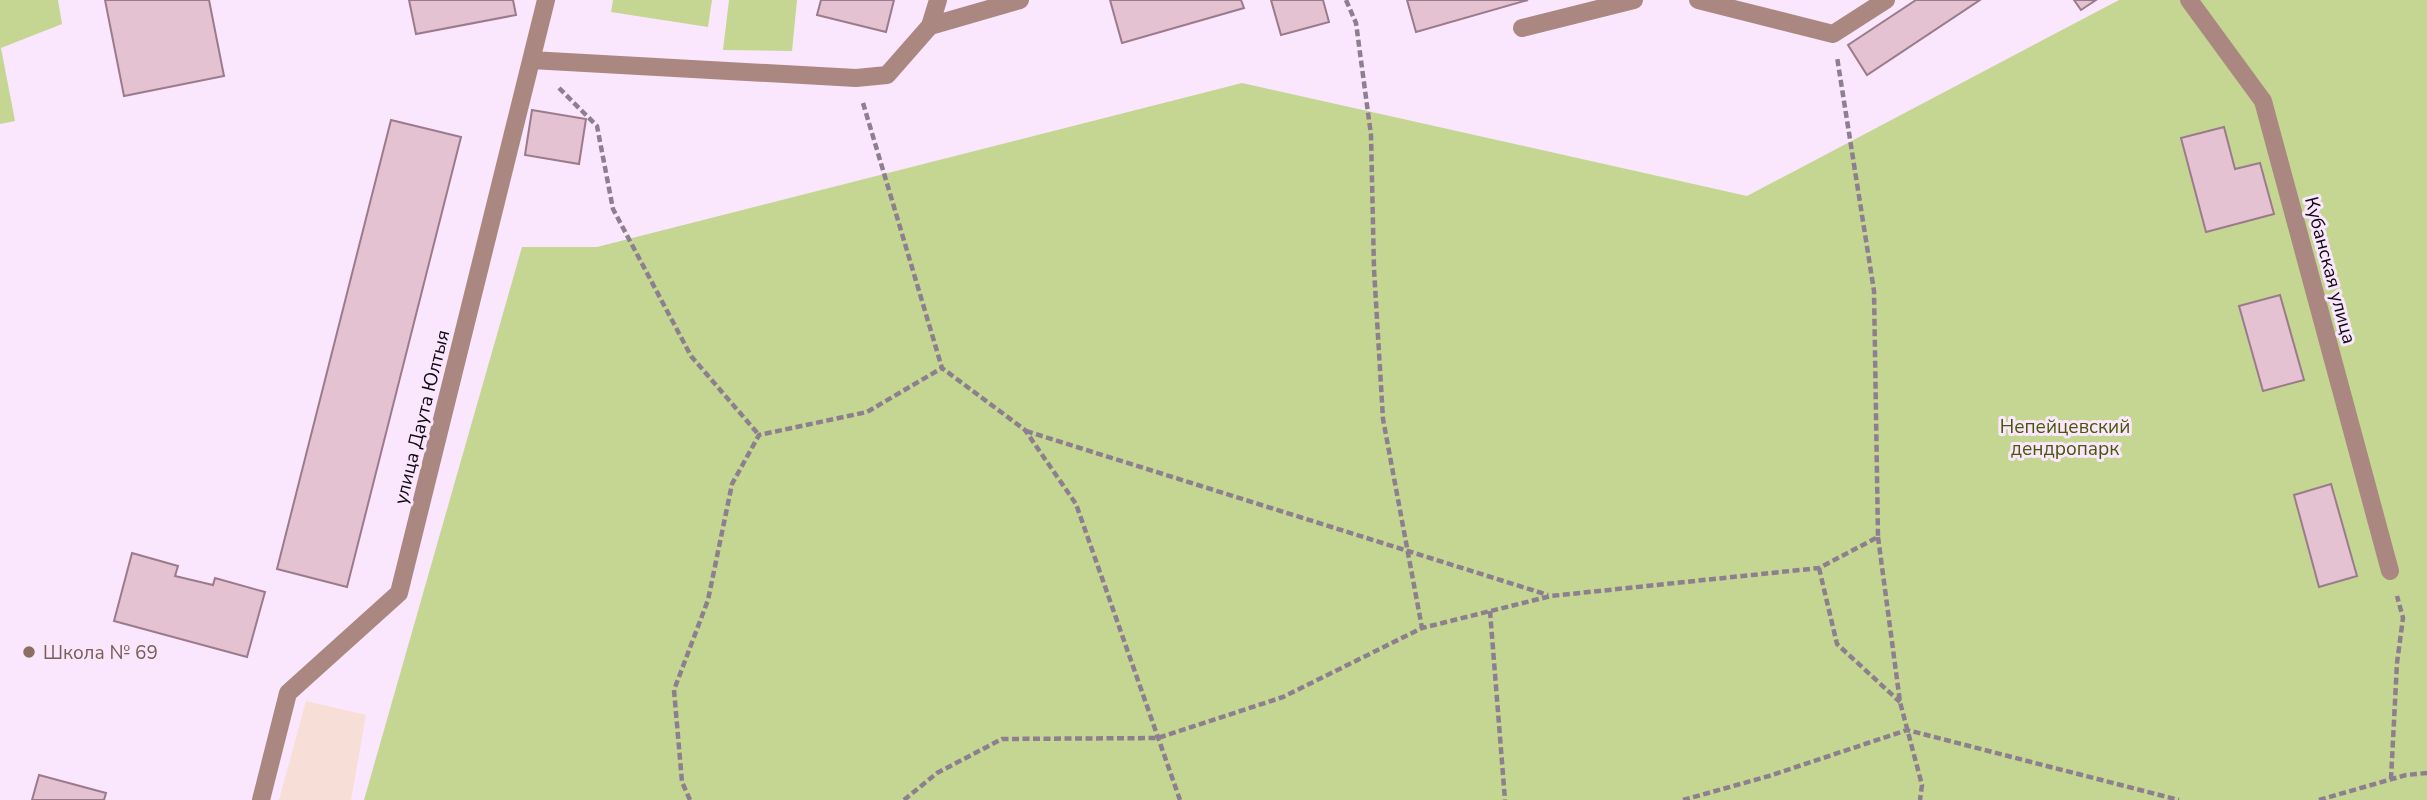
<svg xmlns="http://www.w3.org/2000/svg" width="2427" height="800" viewBox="0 0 2427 800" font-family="'Nunito Sans',sans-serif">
	<rect width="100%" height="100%" fill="#fae7fd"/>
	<path fill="#f7ded6" d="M306 701 366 715 351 800H279Z"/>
	<path fill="#c4d692" d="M0 0H58L62 24 1 48 15 121 0 124Z
		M613 0H712L708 27 611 12Z
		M729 0H797L792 51 723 50Z
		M2119 0H2427V800H364L522 247H597L1242 83 1747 196Z"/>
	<path fill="#e4c2d2" stroke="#9b7b8b" stroke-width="2" d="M105 0H209L224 76 124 96Z
		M409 0H513L516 15 416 34Z
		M821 0H894L886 32 817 15Z
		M1110 0H1241L1244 8 1122 43Z
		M1271 0H1323L1329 22 1281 35Z
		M1407 0H1528L1416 32Z
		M1916 0H1980L1867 75 1848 45Z
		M2074 0H2096L2081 10Z
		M532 110 586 119 579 164 525 155Z
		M391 120 461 137 347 587 277 569Z
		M2224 127 2235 169 2260 163 2274 214 2206 232 2181 138Z
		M2280 295 2304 380 2263 391 2239 306Z
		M2331 484 2357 576 2319 587 2294 495Z
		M132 553 178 566 175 576 213 585 215 578 265 592 247 657 114 621Z
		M39 775 106 793 104 800H32Z"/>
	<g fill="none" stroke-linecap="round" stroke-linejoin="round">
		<path stroke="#8d7f8f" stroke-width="4.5" stroke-dasharray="7 3.5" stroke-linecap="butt" d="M1346 0 1356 23 1371 135 1374 269 1383 419 1422 628
			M559 88 597 126 613 209 691 356 759 435
			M863 103 942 368 1025 430 1076 504 1180 800
			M1026 431 1548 595
			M1878 537 1900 702 1922 785 1920 800
			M1819 568 1837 644 1900 702
			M1490 611 1505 800
			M2391 779 2397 663 2403 618 2397 596
			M690 800 682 782 674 690 708 600 732 484 759 435 867 412 942 368
			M904 800 937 773 1002 739 1158 738 1283 697 1422 628 1551 596 1819 568 1878 537 1874 291 1837 57
			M1683 800 1769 776 1907 730 2179 800
			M2319 800 2406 775 2427 773"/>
		<path stroke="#aa8881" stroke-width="18" d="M1698 0 1833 34 1886 0
			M2189 0 2263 101 2390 571
			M930 26 1020 0
			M1522 28 1634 0
			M531 60 856 78 887 75 930 26 938 0
			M261 800 288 693 399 593 546 0"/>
	</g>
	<circle fill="#8d6e63" stroke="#fae7fd" stroke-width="2.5" cx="29" cy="652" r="7"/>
	<g text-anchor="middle" stroke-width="6" stroke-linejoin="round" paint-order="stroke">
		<g font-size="19" fill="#110912" stroke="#fae7fd">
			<text transform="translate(2331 270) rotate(75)" y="7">Кубанская улица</text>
			<text transform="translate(421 417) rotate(-76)" y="7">улица Даута Юлтыя</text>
		</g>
		<g font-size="19" fill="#495804" stroke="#fae7fd">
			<text x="2065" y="433">Непейцевский<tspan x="2065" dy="22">дендропарк</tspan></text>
		</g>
		<g font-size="19" fill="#785e54" stroke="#fae7fd" text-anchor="start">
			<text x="43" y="659">Школа № 69</text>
		</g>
	</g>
</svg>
